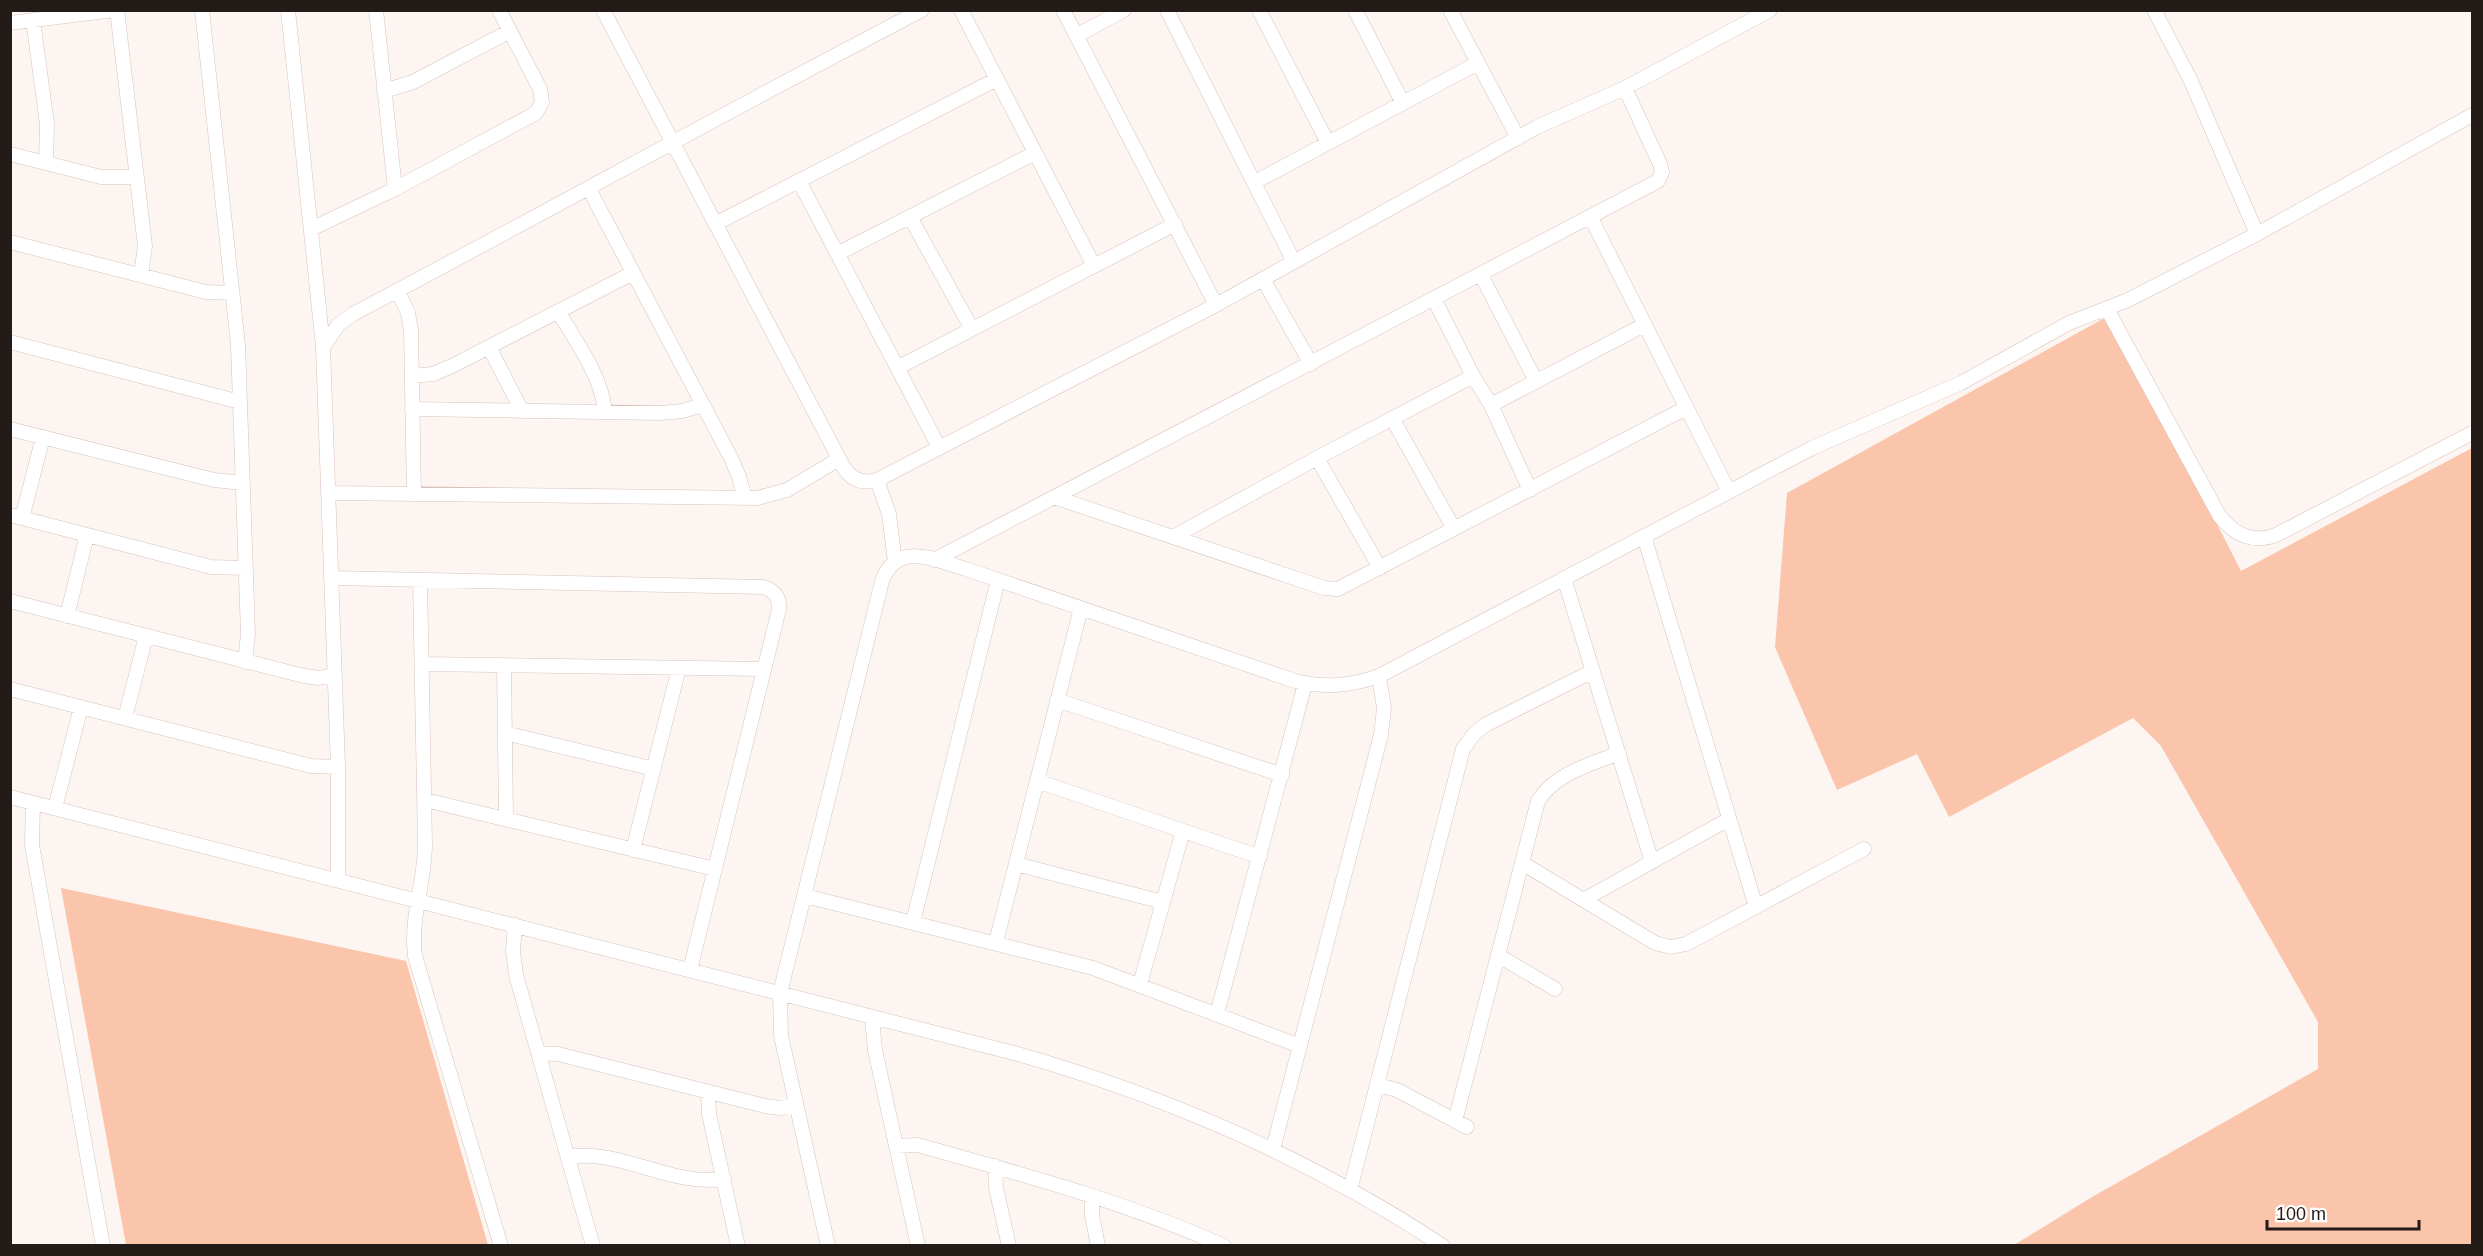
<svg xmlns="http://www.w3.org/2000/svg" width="2483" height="1256" viewBox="0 0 2483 1256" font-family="Helvetica,sans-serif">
	<rect width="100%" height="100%" fill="#fdf5f1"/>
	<path fill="#fbc5ab" d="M2110 315 2241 571 2472 448V1245H2014L2092 1197 2318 1069V1022L2161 746 2133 718 1949 817 1917 754 1837 790 1775 647 1787 493Z
		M61 888 406 961 488 1245H126Z"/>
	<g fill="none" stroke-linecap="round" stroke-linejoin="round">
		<defs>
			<path id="minor" d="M117 10 145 246 141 274
				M202 10 238 345 248 634 245 662
				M288 10 323 347 338 767V880
				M376 10 395 189
				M603 10 844 468C852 480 863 484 877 480L1216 305 1537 127 1625 88 1770 10
				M961 10 1094 266
				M1063 10 1216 305
				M1167 10 1294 262
				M1259 10 1328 143
				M1355 10 1403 103
				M1450 10 1518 138
				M2154 10 2190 79 2257 234
				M33 20 47 124 46 163
				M10 23 114 10
				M1076 36 1124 10
				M384 91 413 82 510 31
				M10 154 101 177H137
				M799 181 939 447
				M1255 182 1478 63
				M589 189 731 458 739 477 745 498
				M910 217 972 329
				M1591 218 1729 492
				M715 224 997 79
				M311 229 395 189 536 113 542 102 540 89 499 10
				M10 242 206 292 232 293
				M837 254 1035 153
				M1481 275 1536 381
				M1263 279 1311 364
				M398 291 408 313 411 330 414 494
				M1434 299 1473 376 1491 405 1530 490
				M2107 309 2219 515C2233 534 2252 544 2276 535L2472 433
				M558 311C576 342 602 376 605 412
				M10 342 240 402
				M323 347 338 325 353 314C543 214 731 109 922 10
				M489 347 522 411
				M897 368 1175 224
				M412 376 433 374 452 366 633 273
				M1491 405 1644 325
				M412 409 661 413 682 411 703 405
				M1392 418 1454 529
				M10 429 214 480 243 483
				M1317 458 1380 568
				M877 480 889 514 895 562
				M329 493 757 498 787 490 839 459
				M1054 497 1324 588 1338 589 1686 408
				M10 515 211 567 246 568
				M22 518 43 437
				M1644 536 1756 907
				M1173 537 1317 458 1473 376
				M934 560 1658 181 1662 172 1660 164 1625 88
				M331 578 763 587C774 590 780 597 779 609L690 970
				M1564 578 1652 862
				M420 580 425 844C425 882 410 917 415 956L501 1246
				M10 601 304 676 319 678 334 675
				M67 616 87 535
				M422 664 764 669
				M504 665 506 819
				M10 689 311 766 338 767
				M1057 700 1282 775
				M125 718 146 636
				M505 733 654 769
				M1037 781 1260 857
				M10 797 1014 1053C1166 1096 1311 1159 1443 1246
				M425 800 715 869
				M33 803 32 845 103 1246
				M55 808 81 707
				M633 850 679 668
				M1522 863 1655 943 1671 947 1686 944 1864 849
				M1016 864 1163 902
				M805 896 1093 968 1300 1046
				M1585 899 1729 819
				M913 922 998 580
				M515 925 513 951 516 975 593 1246
				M996 942 1081 608
				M1499 956 1555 989
				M1140 984 1183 831
				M1217 1014 1305 684
				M872 1017 875 1050 918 1246
				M538 1053 558 1054 765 1106 780 1108 796 1105
				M1378 1085 1397 1090 1467 1127
				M708 1092 709 1114 738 1246
				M1455 1121 1538 801C1555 773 1590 765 1619 753
				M896 1146 918 1145C1021 1174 1126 1202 1224 1246
				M1273 1149 1381 735 1384 708 1379 676
				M568 1157C621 1148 670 1187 724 1179
				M995 1166 996 1188 1009 1246
				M1350 1190 1463 749 1474 734 1485 725 1593 671
				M1092 1196V1215L1098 1246
				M828 1246 781 1036 780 993 882 581C897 540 936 560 966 569L1295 681C1325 688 1350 686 1379 676L1812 448 1961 383 2069 323 2128 300 2257 234 2472 115"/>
		</defs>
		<use href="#minor" stroke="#d8c3ba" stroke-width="15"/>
		<use href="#minor" stroke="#fff" stroke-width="14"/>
	</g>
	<rect width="2483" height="1256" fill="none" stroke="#231b18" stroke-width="24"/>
	<path d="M2267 1220v9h152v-9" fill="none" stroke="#231b18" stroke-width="3"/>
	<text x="2276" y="1220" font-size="18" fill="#231b18" stroke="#ffffff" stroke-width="4.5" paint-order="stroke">100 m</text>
</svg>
